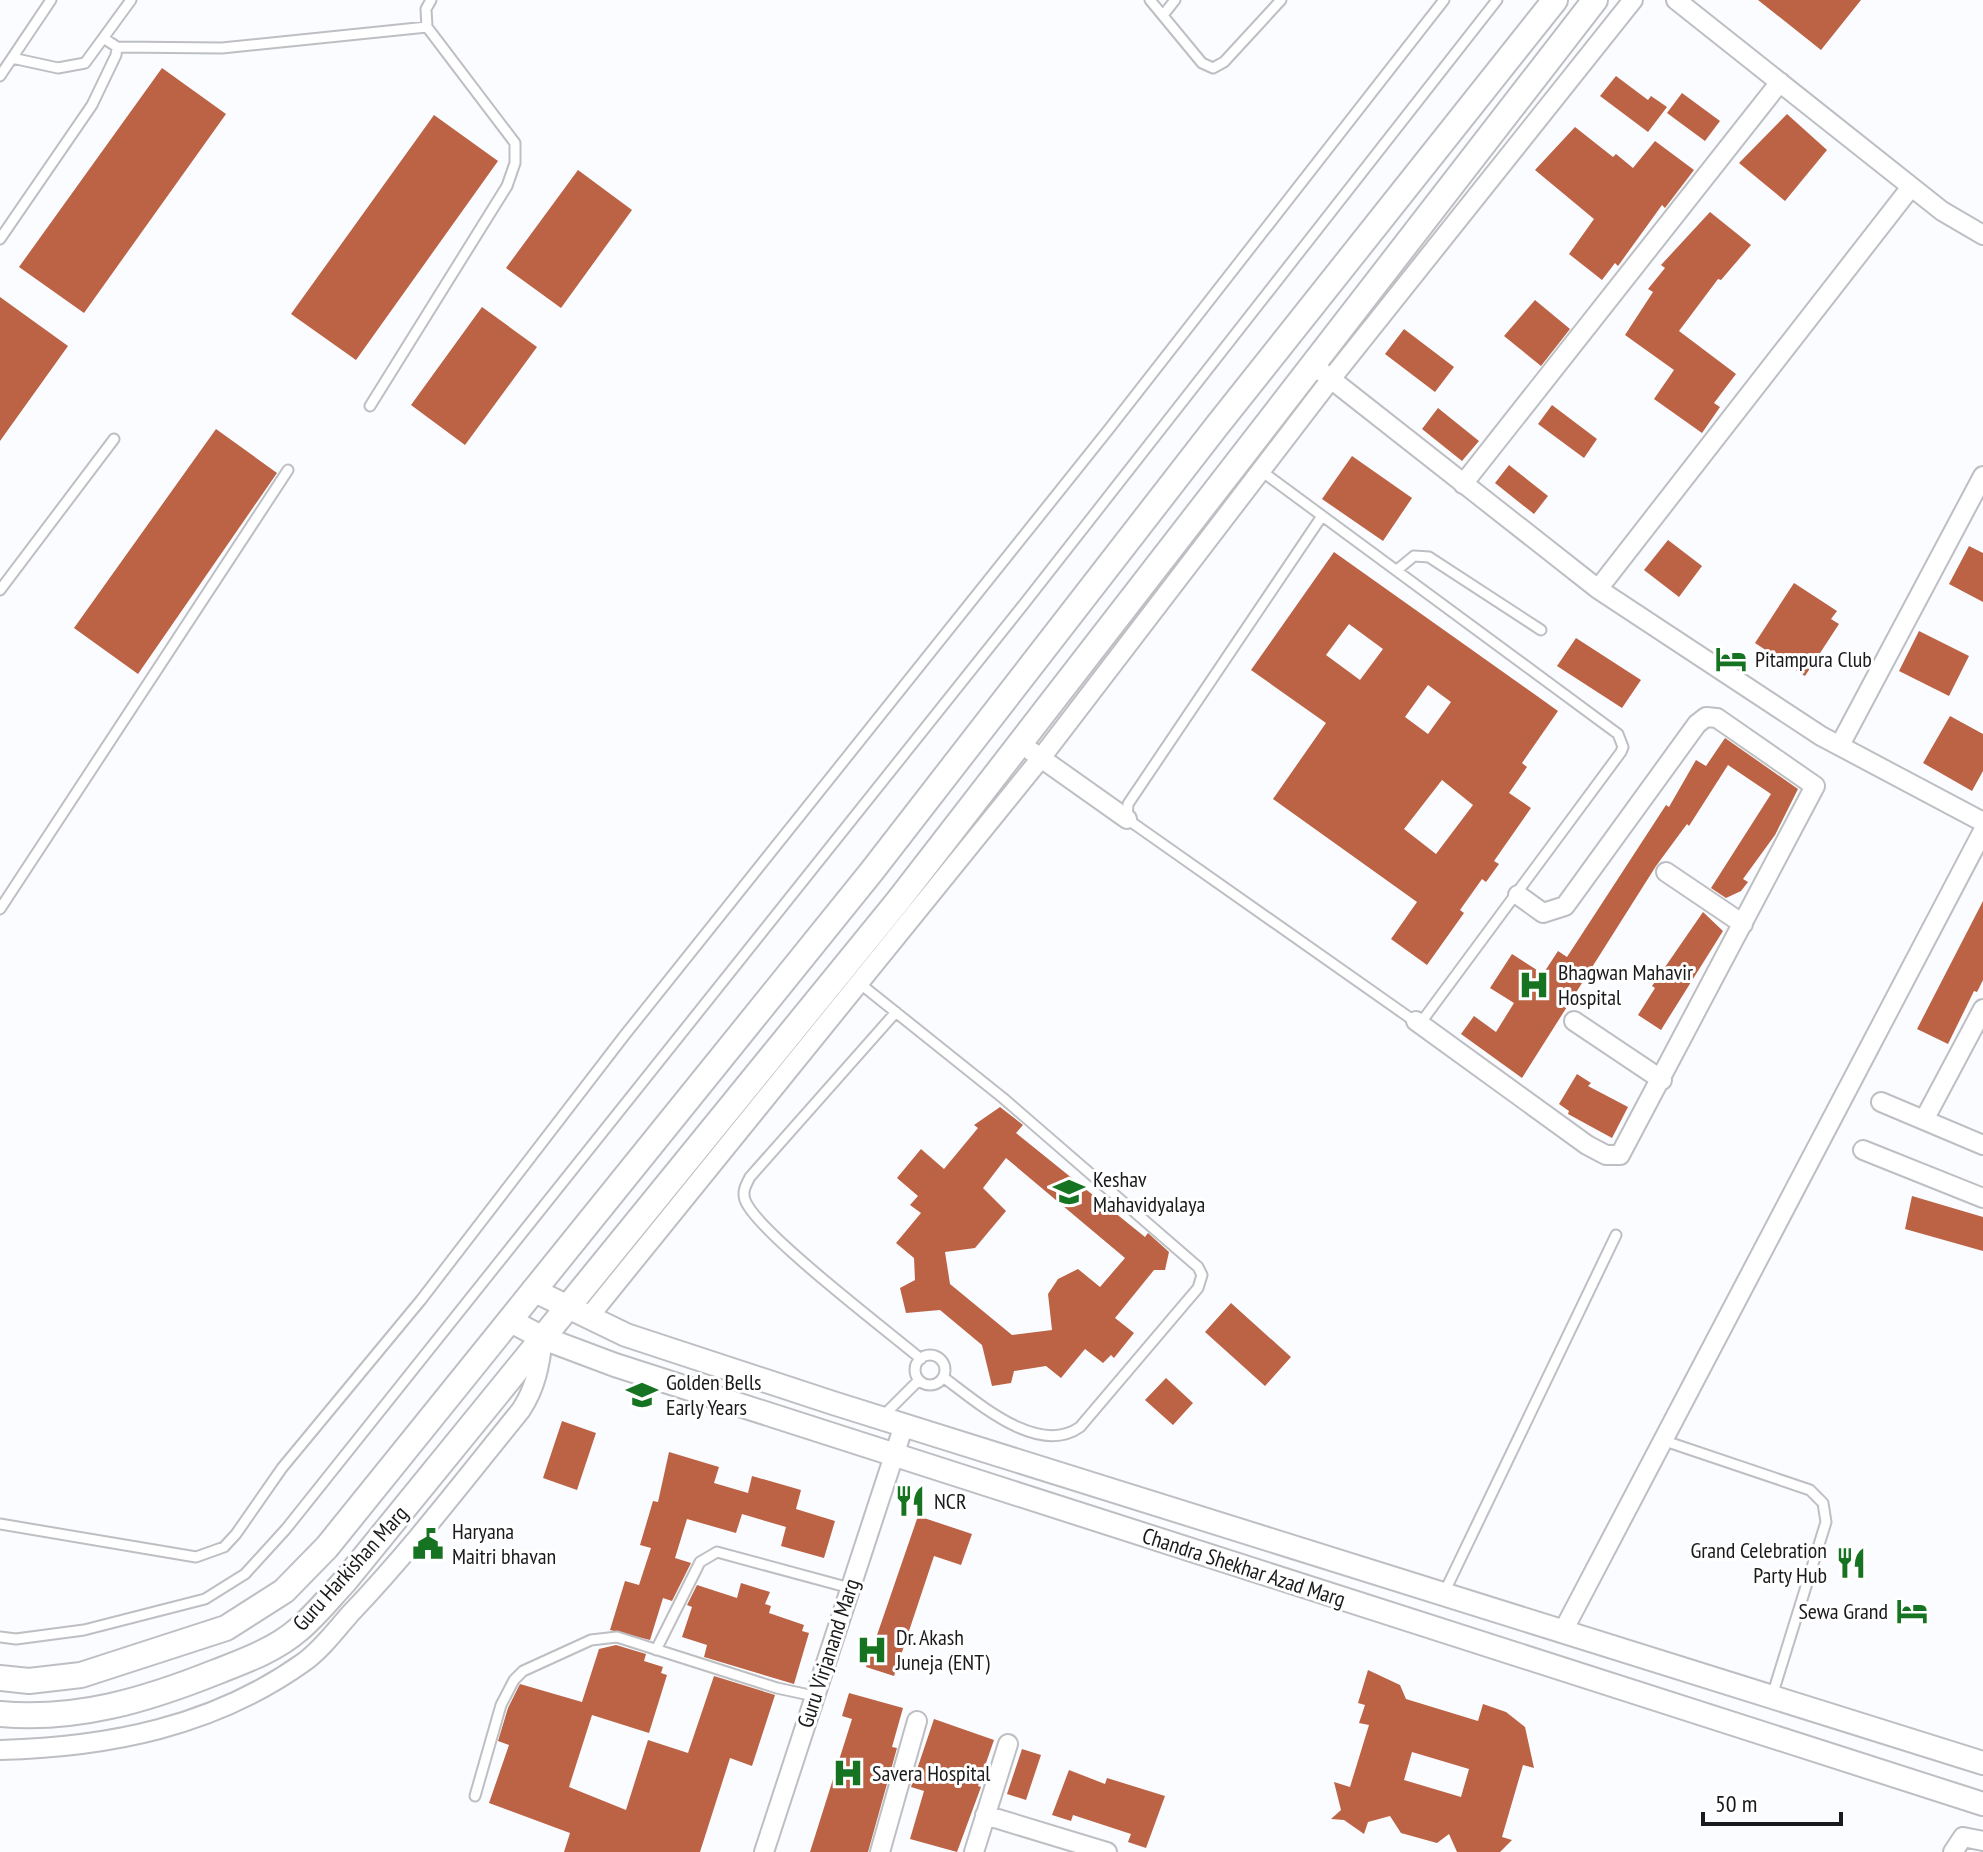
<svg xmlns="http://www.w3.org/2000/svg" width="1983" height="1852" viewBox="0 0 1983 1852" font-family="'PT Sans Narrow',sans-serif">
	<rect width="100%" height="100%" fill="#fafcff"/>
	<path fill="#bb6344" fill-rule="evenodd" d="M1758 0H1861L1821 50Z
		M162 68 226 114 84 313 19 267Z
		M1616 76 1648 100 1651 96 1667 107 1648 132 1600 96Z
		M1682 93 1720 121 1705 141 1667 113Z
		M1787 114 1827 150 1785 201 1739 163Z
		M434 115 498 161 356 360 291 314Z
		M1575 127 1613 157 1616 154 1633 168 1655 141 1694 170 1665 208 1662 205 1618 266 1615 263 1602 280 1569 254 1594 219 1535 170Z
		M578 170 632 210 561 308 506 268Z
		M1710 212 1751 245 1721 280 1718 279 1679 331 1736 374 1714 403 1720 407 1702 433 1654 399 1674 370 1625 335 1653 292 1648 289 1665 268 1661 265Z
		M0 297 68 346 0 441Z
		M1535 300 1570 329 1541 366 1504 336Z
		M482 307 537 347 465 445 411 405Z
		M1404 329 1454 367 1435 392 1385 354Z
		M1552 405 1597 439 1584 458 1538 424Z
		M1438 408 1479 441 1462 461 1422 429Z
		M216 429 277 473 138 674 74 628Z
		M1352 456 1412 498 1383 541 1322 499Z
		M1509 465 1548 496 1534 514 1495 483Z
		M1668 540 1702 566 1679 597 1644 570Z
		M1969 546 1983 553V602L1949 584Z
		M1334 552 1558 711 1522 763 1527 767 1509 793 1531 808 1494 861 1499 864 1486 882 1482 879 1460 910 1464 913 1427 965 1391 939 1417 902 1273 799 1326 723 1251 670ZM1349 624 1383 649 1360 680 1326 655ZM1428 685 1451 702 1428 734 1405 717ZM1442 780 1473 805 1436 854 1404 829Z
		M1794 583 1837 611 1831 619 1839 624 1805 676 1755 643Z
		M1919 631 1969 656 1949 696 1899 671Z
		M1576 638 1641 680 1622 708 1557 666Z
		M1950 716 1983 734V771L1972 791 1923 763Z
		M1725 738 1798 789 1775 835 1743 879 1748 882 1741 891 1726 898 1711 888 1771 794 1728 765 1689 826 1687 824 1656 866 1522 1078 1461 1034 1474 1016 1496 1032 1514 1003 1490 988 1512 954 1543 974 1558 951 1567 957 1666 805 1669 807 1696 760 1706 766Z
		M1983 901V980L1977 992 1974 991 1948 1044 1917 1029Z
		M1703 912 1723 931 1661 1030 1638 1015 1655 988 1652 986Z
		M1577 1074 1591 1083 1588 1086 1628 1107 1612 1138 1568 1114 1569 1111 1559 1104Z
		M1000 1107 1023 1125 1016 1133 1145 1237 1148 1233 1169 1252 1165 1270H1154L1115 1318 1134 1333 1114 1358 1111 1355 1103 1363 1085 1349 1061 1378 1046 1366 1014 1371 1011 1383 992 1386 982 1345 940 1310 906 1313 900 1288 915 1280 914 1258 896 1243 921 1213 910 1205 918 1196 897 1178 921 1149 944 1169 978 1128 974 1125ZM1006 1158 1125 1258 1100 1287 1078 1269 1058 1279 1048 1294 1052 1330 1012 1335 950 1284 945 1252 975 1248 1006 1211 983 1188Z
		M1912 1196 1983 1217V1251L1905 1229Z
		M1231 1303 1291 1357 1265 1386 1205 1332Z
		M1166 1378 1193 1403 1173 1425 1145 1400Z
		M562 1421 596 1433 577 1490 543 1478Z
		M669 1452 719 1467 714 1483 748 1493 752 1476 801 1490 796 1509 835 1521 824 1558 781 1546 786 1527 742 1514 736 1533 687 1519 675 1558 691 1563 672 1601 663 1598 650 1640 610 1630 625 1581 639 1585 651 1548 640 1545 653 1501 658 1502Z
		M918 1516 972 1534 961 1565 934 1556 894 1676 866 1667Z
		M741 1583 770 1592 765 1604 771 1606 769 1613 804 1625 802 1631 809 1633 794 1684 704 1657 707 1645 682 1637 692 1607 687 1605 697 1585 737 1598Z
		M616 1645 646 1654 644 1661 663 1667 661 1673 667 1675 649 1733 592 1715 569 1787 626 1810 648 1740 688 1753 714 1676 775 1695 752 1766 730 1758 700 1852H564L570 1833 489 1803 509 1745 498 1741 508 1708 520 1684 582 1702 599 1649Z
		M1368 1670 1400 1685 1406 1699 1478 1721 1483 1704 1506 1712 1525 1727 1534 1768 1523 1765 1502 1837 1512 1840 1500 1852H1457L1449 1834 1437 1843 1401 1833 1390 1816 1368 1822 1364 1834 1344 1820 1331 1819 1341 1810 1334 1782 1350 1787 1369 1725 1359 1723 1365 1705 1358 1703ZM1412 1752 1469 1769 1461 1797 1404 1780Z
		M849 1693 903 1708 892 1747 897 1748 868 1852H810L852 1719 842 1716Z
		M934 1719 994 1740 978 1786 981 1787 957 1852 910 1839 924 1791 911 1787Z
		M1022 1749 1041 1755 1026 1800 1007 1794Z
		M1069 1770 1105 1784 1107 1778 1165 1796 1146 1848 1128 1842 1131 1834 1073 1815 1071 1821 1052 1815Z"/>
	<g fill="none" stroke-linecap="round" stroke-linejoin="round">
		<defs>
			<path id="service" d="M1150 0 1202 63 1213 68 1224 62 1281 0
				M1164 14 1175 0
				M117 47 222 48 427 27
				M12 58 58 68 85 63 131 0
				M0 76 51 0
				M0 239 92 105 116 55 117 47 105 39
				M370 406 507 186 515 163V143L427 27 426 9 431 0
				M1260 470 1618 734 1623 747 1621 752 1422 1021 1410 1018 1127 819 1128 804 1322 516
				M1397 570 1414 556 1429 557 1541 630
				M0 590 114 439
				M0 909 288 470
				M858 982 1003 1098 1198 1267 1202 1275 1198 1288 1080 1427C1038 1457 977 1402 943 1377
				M896 1012 750 1177C746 1185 742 1191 745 1200 756 1231 889 1332 921 1359
				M915 1370a15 15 0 1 1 30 0a15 15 0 1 1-30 0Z
				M882 1417 919 1380
				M1662 1440 1810 1490 1823 1503 1826 1522 1772 1696
				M0 1524 196 1557 224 1547 236 1534 282 1468 421 1300 624 1036 1109 429 1444 0
				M1444 1593 1616 1235
				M0 1637 16 1639 84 1630 205 1599 245 1574 286 1529 1024 604 1497 0
				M656 1650 700 1562 717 1552 850 1588
				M475 1796 501 1705 514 1680 523 1671 591 1640 617 1637 777 1688 814 1696"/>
			<path id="minor" d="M1676 0 1942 211 1983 235
				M1322 372 1598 589 1821 736 1983 822
				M1463 484 1780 82
				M1598 589 1911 187
				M1840 745 1983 476
				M1031 751 1127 819
				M1666 872 1743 924
				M1416 1021 1587 1145 1606 1155H1620L1815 786 1717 718 1706 717 1697 724 1565 906 1543 913 1518 895
				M1574 1021 1662 1080
				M1881 1102 1983 1145
				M1924 1120 1983 1009
				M1863 1150 1983 1198
				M588 1318 1041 758 1331 379 1633 0
				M1563 1631 1983 831
				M0 1750C108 1747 213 1727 304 1662 321 1650 336 1630 350 1614 411 1550 465 1479 521 1410 536 1387 540 1365 543 1338
				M985 1815 1107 1852
				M764 1852 904 1425
				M880 1852 917 1721
				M974 1852 1008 1744
				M1953 1852 1963 1837 1983 1841"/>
			<path id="tertiary" d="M533 1290 626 1335 833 1403 1983 1763
				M509 1320 543 1338 615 1365 1983 1804"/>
			<path id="secondary" d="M0 1678 29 1681 81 1675 226 1628 284 1591 327 1547 872 871 1216 427 1555 0
				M0 1714C76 1721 146 1700 216 1672 244 1661 275 1650 298 1630 315 1616 330 1597 345 1581L898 901 1595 0"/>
		</defs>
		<use href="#service" stroke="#bdbfc3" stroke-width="13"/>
		<use href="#minor" stroke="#bdbfc3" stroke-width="22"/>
		<use href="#tertiary" stroke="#bdbfc3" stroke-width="26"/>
		<use href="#secondary" stroke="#bdbfc3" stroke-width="28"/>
		<use href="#service" stroke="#fff" stroke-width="9"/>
		<use href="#minor" stroke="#fff" stroke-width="18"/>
		<use href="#tertiary" stroke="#fff" stroke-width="22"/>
		<use href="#secondary" stroke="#fff" stroke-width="24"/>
	</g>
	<defs>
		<symbol id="hotel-bare" viewBox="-9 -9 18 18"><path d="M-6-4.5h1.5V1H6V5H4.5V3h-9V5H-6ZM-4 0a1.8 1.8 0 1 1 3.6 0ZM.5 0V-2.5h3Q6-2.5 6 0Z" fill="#167321" stroke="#fff" stroke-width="2.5" paint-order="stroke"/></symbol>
		<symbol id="hospital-bare" viewBox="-9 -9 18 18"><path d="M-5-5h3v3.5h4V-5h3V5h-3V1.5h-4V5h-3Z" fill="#167321" stroke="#fff" stroke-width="2.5" paint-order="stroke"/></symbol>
		<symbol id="university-bare" viewBox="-9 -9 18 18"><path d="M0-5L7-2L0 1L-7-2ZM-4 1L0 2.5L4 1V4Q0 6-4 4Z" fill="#167321" stroke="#fff" stroke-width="2.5" paint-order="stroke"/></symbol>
		<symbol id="school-bare" viewBox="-9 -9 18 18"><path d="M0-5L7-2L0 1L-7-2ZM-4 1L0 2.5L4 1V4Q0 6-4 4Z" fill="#167321" stroke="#fff" stroke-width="2.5" paint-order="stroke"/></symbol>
		<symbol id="restaurant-bare" viewBox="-9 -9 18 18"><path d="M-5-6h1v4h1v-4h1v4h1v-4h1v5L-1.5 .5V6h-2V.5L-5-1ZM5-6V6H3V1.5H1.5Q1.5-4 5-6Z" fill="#167321" stroke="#fff" stroke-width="2.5" paint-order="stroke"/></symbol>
		<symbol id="civic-bare" viewBox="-9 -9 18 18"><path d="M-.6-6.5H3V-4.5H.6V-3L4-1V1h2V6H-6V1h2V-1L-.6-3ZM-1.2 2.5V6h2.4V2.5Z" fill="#167321" stroke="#fff" stroke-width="2.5" paint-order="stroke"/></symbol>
	</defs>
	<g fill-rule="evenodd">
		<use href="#hotel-bare" x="1709" y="637" width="44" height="44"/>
		<use href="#hospital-bare" x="1512" y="963" width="44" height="44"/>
		<use href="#university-bare" x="1047" y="1170" width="44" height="44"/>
		<use href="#school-bare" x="620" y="1373" width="44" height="44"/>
		<use href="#restaurant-bare" x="888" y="1479" width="44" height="44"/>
		<use href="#civic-bare" x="406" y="1522" width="44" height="44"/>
		<use href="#restaurant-bare" x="1829" y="1541" width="44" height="44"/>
		<use href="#hotel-bare" x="1890" y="1589" width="44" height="44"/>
		<use href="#hospital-bare" x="850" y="1628" width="44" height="44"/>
		<use href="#hospital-bare" x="826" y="1751" width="44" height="44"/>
	</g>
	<g text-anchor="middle" stroke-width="6" stroke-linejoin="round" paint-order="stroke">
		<g font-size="22" fill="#1a1a1c" stroke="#fff" text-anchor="start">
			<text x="1755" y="667">Pitampura Club</text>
			<text x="1558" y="980">Bhagwan Mahavir<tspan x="1558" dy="25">Hospital</tspan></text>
			<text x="1093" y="1187">Keshav<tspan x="1093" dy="25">Mahavidyalaya</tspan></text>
			<text x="666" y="1390">Golden Bells<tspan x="666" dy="25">Early Years</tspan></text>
			<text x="934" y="1509">NCR</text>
			<text x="452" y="1539">Haryana<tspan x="452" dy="25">Maitri bhavan</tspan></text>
			<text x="1827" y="1558" text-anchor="end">Grand Celebration<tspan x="1827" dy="25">Party Hub</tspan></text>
			<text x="1888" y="1619" text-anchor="end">Sewa Grand</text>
			<text x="896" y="1645">Dr. Akash<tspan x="896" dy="25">Juneja (ENT)</tspan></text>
			<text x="872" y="1781">Savera Hospital</text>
		</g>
		<g font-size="22" fill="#1a1a1c" stroke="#fff">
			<text transform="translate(1244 1567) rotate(18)" y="8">Chandra Shekhar Azad Marg</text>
			<text transform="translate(350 1568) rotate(-48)" y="8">Guru Harkishan Marg</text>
			<text transform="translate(828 1653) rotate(-72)" y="8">Guru Virjanand Marg</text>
		</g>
	</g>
	<path d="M1703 1812v12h138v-12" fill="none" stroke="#1a1a1c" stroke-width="4"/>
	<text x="1715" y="1812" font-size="24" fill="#1a1a1c" stroke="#ffffff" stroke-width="6" paint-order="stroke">50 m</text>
</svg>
